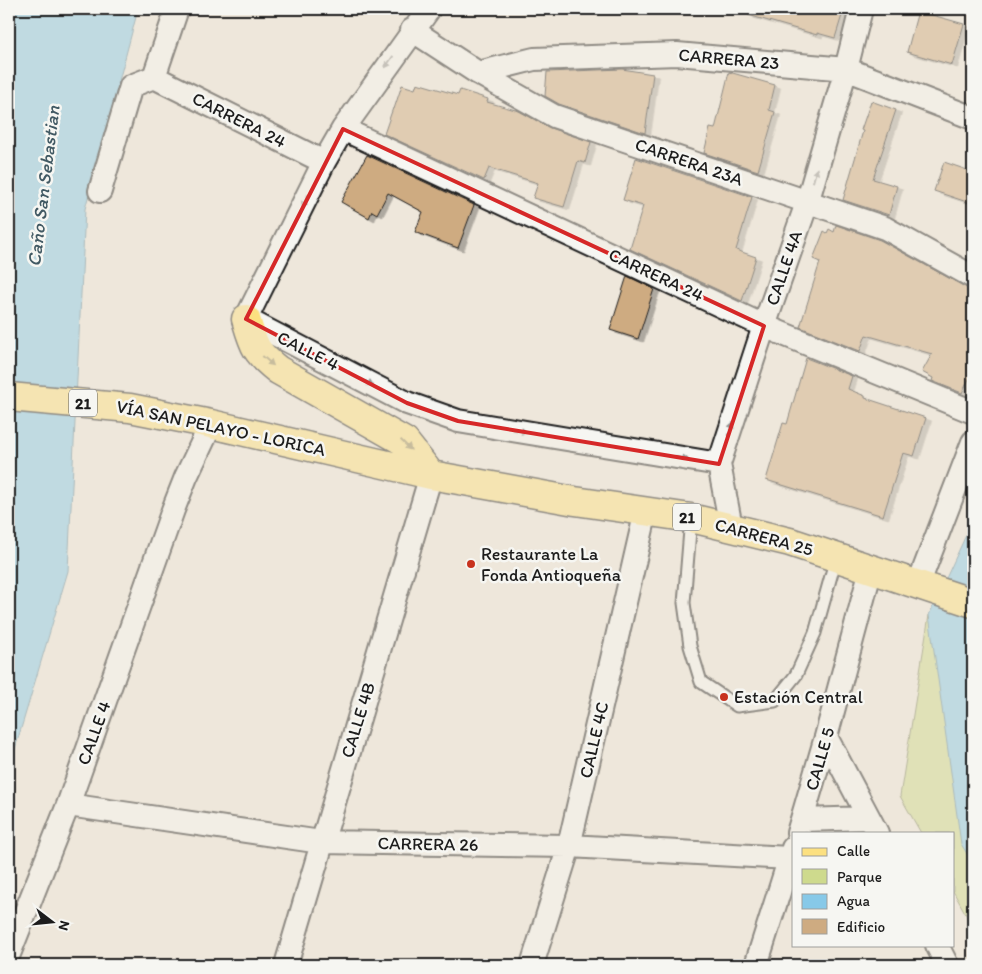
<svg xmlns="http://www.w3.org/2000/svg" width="982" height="974" viewBox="0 0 982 974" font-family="Itim,sans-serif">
	<defs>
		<filter id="shadow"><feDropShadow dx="5.5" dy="3" stdDeviation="0" flood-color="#0004"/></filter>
	</defs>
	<rect width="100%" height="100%" fill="#eee7db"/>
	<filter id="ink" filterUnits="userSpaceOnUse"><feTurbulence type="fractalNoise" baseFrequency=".02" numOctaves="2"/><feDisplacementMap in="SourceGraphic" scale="10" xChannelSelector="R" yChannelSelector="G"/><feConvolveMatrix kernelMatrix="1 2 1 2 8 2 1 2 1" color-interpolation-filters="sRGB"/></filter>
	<g filter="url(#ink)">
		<path fill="#ceda8d" stroke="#757b54" d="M929 615 973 632V927L953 891V833H921L900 796Z"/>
		<path fill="#87c9e8" stroke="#5c8496" d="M9 9H137L136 17 85 209 68 571 9 769Z
			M973 520V863L961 844 929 615Z"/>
		<path fill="#ceab81" stroke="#1c1c1c" filter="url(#shadow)" d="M749 9H830L843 12 835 38 817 33V35L748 15Z
			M918 11 964 24 952 65 907 52Z
			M622 69 653 74 645 133 559 104 545 96 547 72Z
			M729 72 775 85 769 110 775 112 758 171 704 153 710 128 715 129Z
			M417 83 458 95 460 90 488 99 487 102 519 111 550 128 591 142 585 163 578 161 564 207 533 198 538 183 489 168 484 180 384 134 393 108 394 109 402 85 415 89Z
			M871 101 896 110 873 179 897 186 889 215 843 200 863 131 861 130Z
			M367 155 474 205 458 248 415 232 423 212 388 193 377 214 372 211 369 218 341 202Z
			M636 158 752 197 736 250 756 257 742 301 630 249 643 206 623 200Z
			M944 162 973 172V204L934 191Z
			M836 225 880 240 967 288 973 290V371L962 393 932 381 933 378 922 372 932 354 866 335 860 351 800 327 820 262 813 259 824 231 827 233 829 229 834 232Z
			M627 276 654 289 638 339 610 330Z
			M806 358 852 376 848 389 865 396V398L926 418 914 456 903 453 883 516 766 480 783 423 787 424Z"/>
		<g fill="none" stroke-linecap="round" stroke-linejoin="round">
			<defs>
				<path id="lane" d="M691 518 684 603 690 646 701 682 737 706 775 701 796 675 815 633 836 558"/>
				<path id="street" d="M429 9 343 129 324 162 246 319 407 403 458 421 719 464
					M412 30 478 73 554 116 885 228 973 277
					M478 73 534 59 677 54 846 69 973 118
					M154 77 324 162
					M154 77 177 9
					M343 129 764 326 973 412
					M100 191 131 86 154 77
					M731 527 719 464 764 326 807 203 846 69 861 9
					M918 585 973 442
					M826 737 877 833
					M68 805 321 842 569 846 790 858
					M802 820 869 818
					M798 833 826 737 871 569
					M937 945 947 965
					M9 954 68 805 173 510 186 477 211 424
					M286 965 431 475
					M532 965 569 846 646 511
					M756 965 793 848"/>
				<path id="primary" d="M246 319C254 346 255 352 278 370L405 442 431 475
					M9 397 130 408 211 424 431 475 575 501 691 518 790 542 973 603"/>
			</defs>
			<use href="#lane" stroke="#1c1c1c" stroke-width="15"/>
			<use href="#street" stroke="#1c1c1c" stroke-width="26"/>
			<use href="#primary" stroke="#1c1c1c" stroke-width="31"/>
			<use href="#lane" stroke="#f6f6f2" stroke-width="11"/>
			<use href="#street" stroke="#f6f6f2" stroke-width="22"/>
			<use href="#primary" stroke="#fce080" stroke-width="28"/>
		</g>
		<defs><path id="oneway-solid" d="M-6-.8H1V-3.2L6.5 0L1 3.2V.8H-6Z" transform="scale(1.25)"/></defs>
		<g fill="#949492">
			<use href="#oneway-solid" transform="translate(389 62) rotate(125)"/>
			<use href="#oneway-solid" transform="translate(815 175) rotate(-74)"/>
			<use href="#oneway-solid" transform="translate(305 201) rotate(116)"/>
			<use href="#oneway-solid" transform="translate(367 382) rotate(27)"/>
			<use href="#oneway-solid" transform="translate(731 429) rotate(-72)"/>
			<use href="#oneway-solid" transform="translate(520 431) rotate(9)"/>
			<use href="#oneway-solid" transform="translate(681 458) rotate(9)"/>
		</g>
		<g fill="#978853">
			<use href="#oneway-solid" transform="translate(268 361) rotate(41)"/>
			<use href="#oneway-solid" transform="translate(406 445) rotate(44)"/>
		</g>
	</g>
	<path d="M0 0H982V974H0ZM343 129 764 326 719 464 458 421 407 403 246 319Z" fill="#eee7db" fill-opacity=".55" fill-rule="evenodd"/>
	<path fill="none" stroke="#d62828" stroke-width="4" stroke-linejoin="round" d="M343 129 764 326 719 464 458 421 407 403 246 319Z"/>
	<g fill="#c8321e" stroke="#f6f6f2" stroke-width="2">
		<circle cx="471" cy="564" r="5"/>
		<circle cx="724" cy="697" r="5"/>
	</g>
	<g text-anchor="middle" stroke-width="5" stroke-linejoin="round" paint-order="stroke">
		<g fill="#f6f6f2" stroke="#5d5d5c" stroke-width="1">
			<rect x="69" y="389.5" width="28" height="27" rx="4"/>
			<rect x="673" y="503.5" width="28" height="27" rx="4"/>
		</g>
		<g font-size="16" font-weight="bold" fill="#1c1c1c">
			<text x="83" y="409">21</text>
			<text x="687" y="523">21</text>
		</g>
		<g font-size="18" fill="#1c1c1c" stroke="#f6f6f2">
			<text transform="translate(729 59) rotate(5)" y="6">CARRERA 23</text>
			<text transform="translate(239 120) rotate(27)" y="6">CARRERA 24</text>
			<text transform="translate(689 162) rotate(19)" y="6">CARRERA 23A</text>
			<text transform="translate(784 268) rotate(-71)" y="6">CALLE 4A</text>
			<text transform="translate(656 275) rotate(25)" y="6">CARRERA 24</text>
			<text transform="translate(308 351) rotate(27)" y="6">CALLE 4</text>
			<text transform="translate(221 428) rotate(12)" y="6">VÍA SAN PELAYO - LORICA</text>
			<text transform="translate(764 537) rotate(15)" y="6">CARRERA 25</text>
			<text transform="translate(358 720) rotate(-73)" y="6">CALLE 4B</text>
			<text transform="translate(94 733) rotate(-70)" y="6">CALLE 4</text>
			<text transform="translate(594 740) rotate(-77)" y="6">CALLE 4C</text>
			<text transform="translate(820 759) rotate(-74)" y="6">CALLE 5</text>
			<text transform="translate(428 844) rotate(1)" y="6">CARRERA 26</text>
		</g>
		<g font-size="18" fill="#1c1c1c" stroke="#f6f6f2" text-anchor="start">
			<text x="481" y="560">Restaurante La<tspan x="481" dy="21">Fonda Antioqueña</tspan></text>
			<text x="734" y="703">Estación Central</text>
		</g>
		<g font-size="19" font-style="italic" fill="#415963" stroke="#f6f6f2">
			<text transform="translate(43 186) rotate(-83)" y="7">Caño San Sebastian</text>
		</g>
	</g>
	<rect width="982" height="974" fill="none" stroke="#f6f6f2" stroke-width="30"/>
	<rect x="15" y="15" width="952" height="944" fill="none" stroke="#1c1c1c" stroke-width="2" filter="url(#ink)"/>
	<rect x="792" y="832" width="162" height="115" fill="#f6f6f2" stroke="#9f9f9c"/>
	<rect x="802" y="848" width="25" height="8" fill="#fce080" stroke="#9f9f9c"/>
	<text x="837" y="856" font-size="15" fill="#1c1c1c">Calle</text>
	<rect x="802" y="869" width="25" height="15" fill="#ceda8d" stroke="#9f9f9c"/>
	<text x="837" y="882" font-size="15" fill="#1c1c1c">Parque</text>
	<rect x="802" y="894" width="25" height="15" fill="#87c9e8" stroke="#9f9f9c"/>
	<text x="837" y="906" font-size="15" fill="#1c1c1c">Agua</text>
	<rect x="802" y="919" width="25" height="15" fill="#ceab81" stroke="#9f9f9c"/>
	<text x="837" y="932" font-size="15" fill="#1c1c1c">Edificio</text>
	<g transform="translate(52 922) rotate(106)" stroke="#f6f6f2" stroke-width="4" paint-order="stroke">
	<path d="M0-4L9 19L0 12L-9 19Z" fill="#1c1c1c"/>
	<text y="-8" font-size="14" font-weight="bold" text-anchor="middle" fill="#1c1c1c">N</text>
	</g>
</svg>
